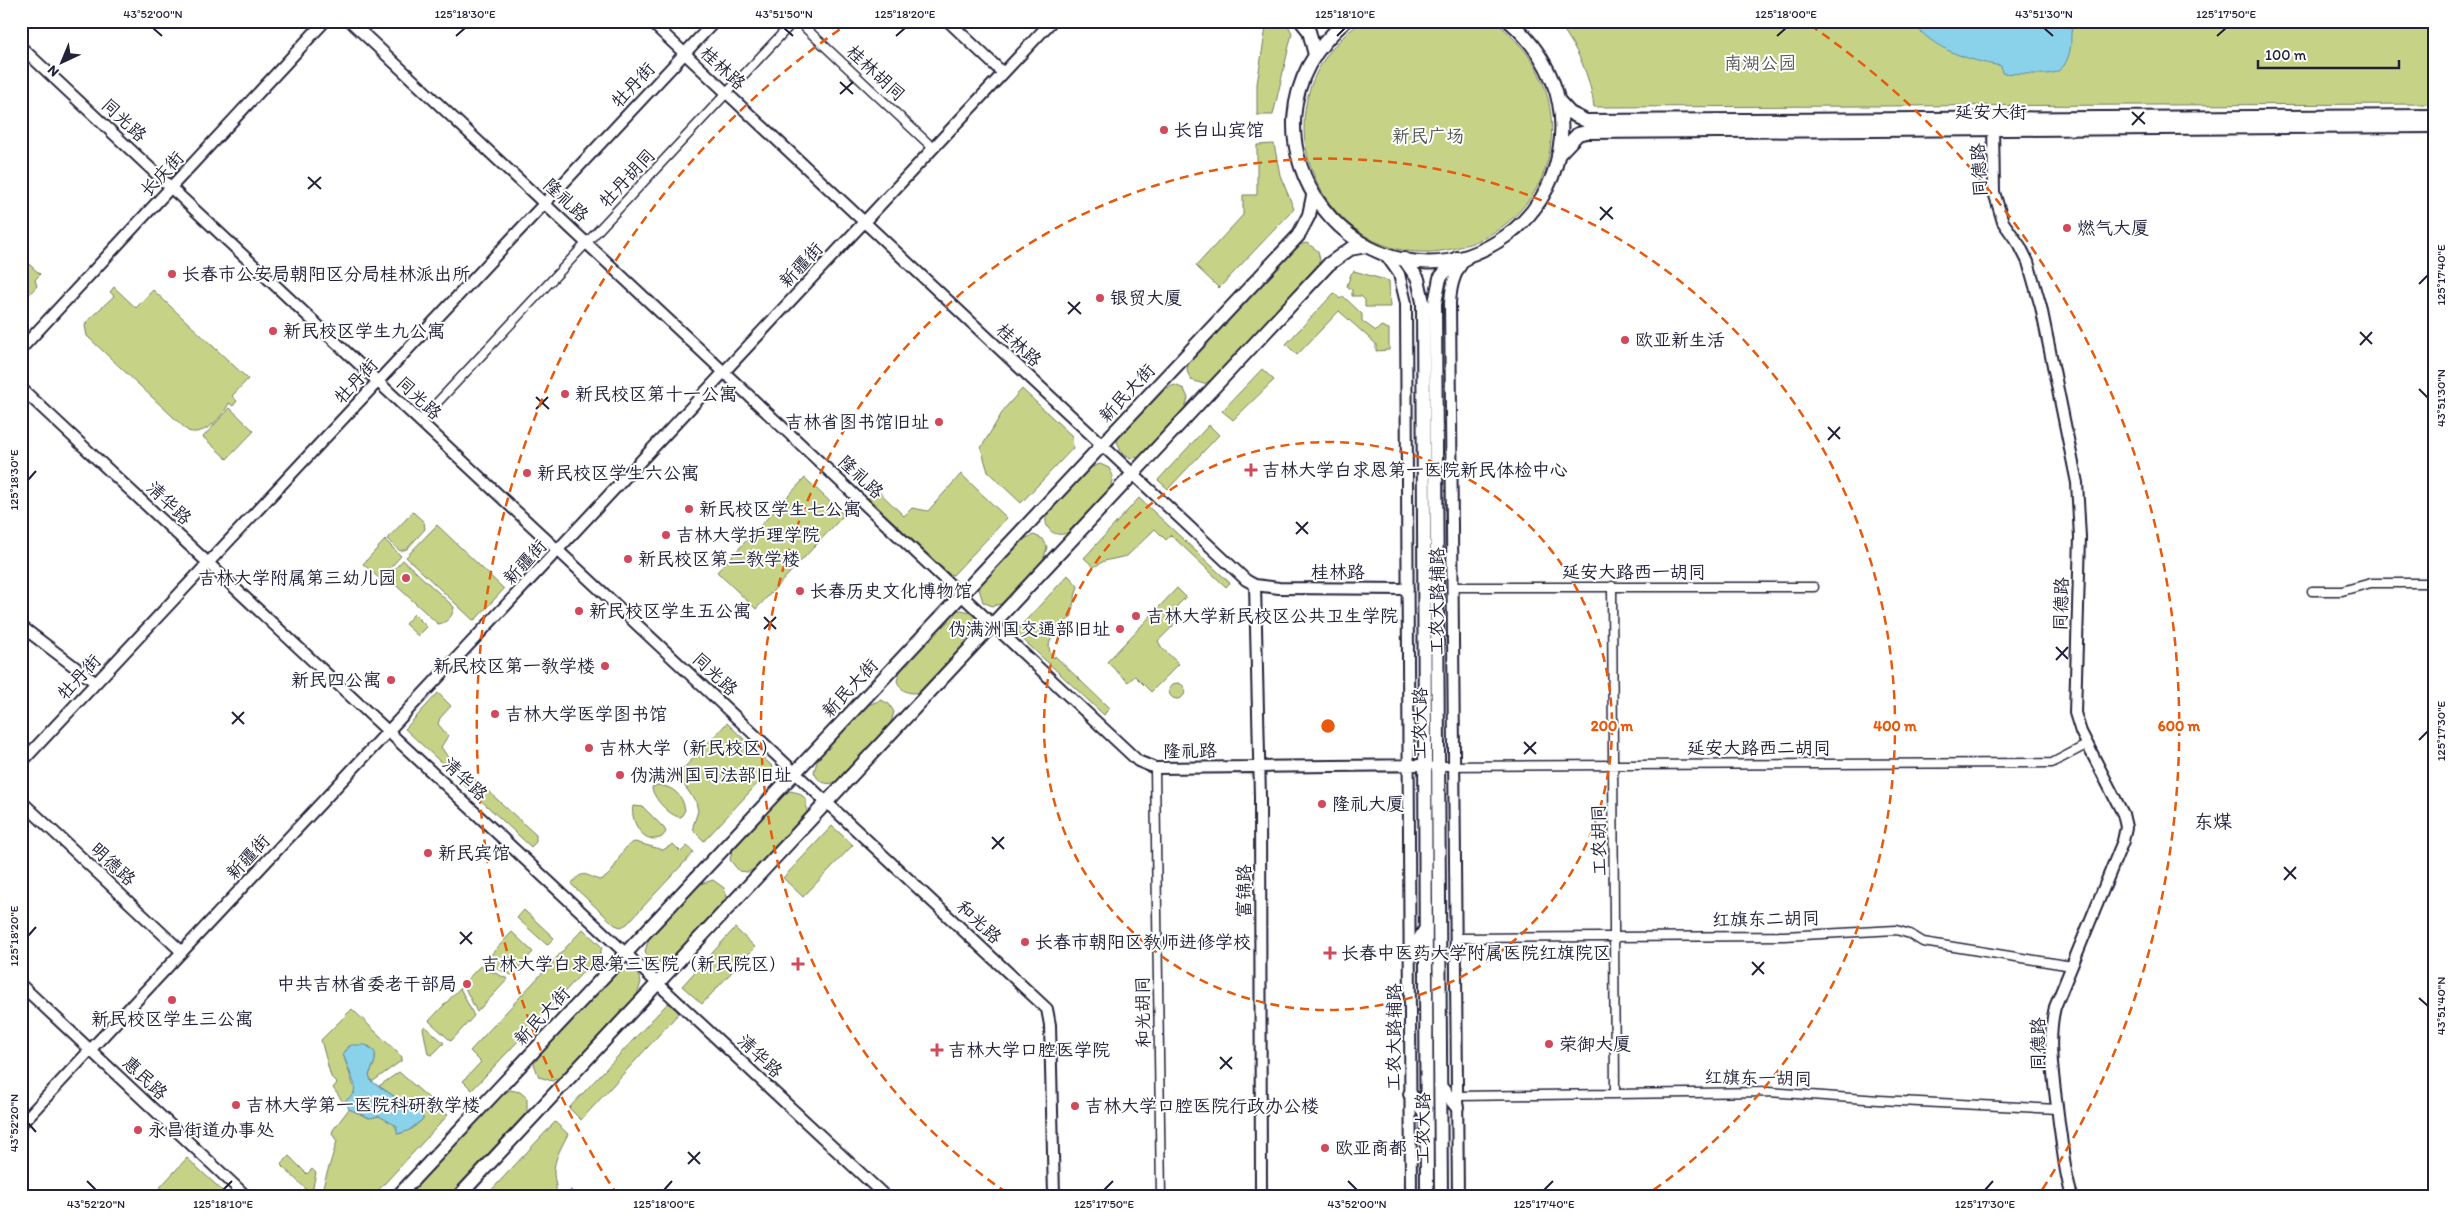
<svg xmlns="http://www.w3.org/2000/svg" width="2455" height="1217" viewBox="0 0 2455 1217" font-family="Itim,'LXGW WenKai TC',sans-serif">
	<rect width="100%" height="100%" fill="#fff"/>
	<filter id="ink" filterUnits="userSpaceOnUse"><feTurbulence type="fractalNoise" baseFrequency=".02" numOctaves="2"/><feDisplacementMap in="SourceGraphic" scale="10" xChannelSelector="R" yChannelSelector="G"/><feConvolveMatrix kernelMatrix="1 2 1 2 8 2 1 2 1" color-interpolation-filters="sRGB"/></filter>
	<g filter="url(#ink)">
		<path fill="#c6d387" stroke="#747a61" d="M1267 21H1286L1292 33 1273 115H1257V84Z
			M1363 21C1394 21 1425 21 1456 21 1467 21 1481 19 1491 21 1501 24 1511 36 1518 43 1557 84 1563 151 1531 197 1514 221 1491 238 1463 246 1329 288 1239 105 1363 21Z
			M1557 21H2434V104L1594 107C1590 75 1577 47 1557 21Z
			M1274 144 1280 175 1294 209 1219 288 1196 266 1243 215V195H1257V145Z
			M1307 243 1318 251 1320 260 1316 269 1213 379 1204 384 1191 380 1187 371 1188 362 1298 245Z
			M21 257 40 274 35 280 37 286 21 303Z
			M1354 271 1389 281 1390 307H1365V300L1361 296H1352V290L1347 286 1351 274Z
			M114 287 136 308 153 290 248 379 232 396 237 401 233 406 229 403C223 417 204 437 188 431L87 336 85 326 87 321 114 296 110 292Z
			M1334 293 1340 299 1343 296 1362 314V321L1376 331 1381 326 1389 329V350L1376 351V344L1339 311 1297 355 1286 344Z
			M1262 369 1274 380 1233 420 1222 411Z
			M1175 385 1184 389 1188 398 1184 411 1140 457 1131 458 1122 454 1117 441 1121 433 1162 390Z
			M1022 389 1072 436 1073 448 1021 503 988 472 981 448 1005 408Z
			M230 408 254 431 227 459 203 437Z
			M1209 425 1219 435 1168 489 1158 480Z
			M1100 464 1109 468 1113 476 1110 490 1067 533C1054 538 1042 528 1047 513L1087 469Z
			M961 474 1007 518 953 575 949 574 868 498V495L875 488 904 516 912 508 928 511Z
			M805 478 844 515 756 609 717 572Z
			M1139 498 1230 583 1226 587 1171 535 1166 540 1155 529 1127 556 1104 561 1094 567 1084 558Z
			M413 512 424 522 425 529 407 549 400 551 387 539Z
			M437 525 504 589 476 619 473 620 406 557Z
			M1034 535 1043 539 1047 547 1043 561 1001 604 992 606 983 602 979 589 983 581 1021 540Z
			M385 540 401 556 380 579 363 564Z
			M403 560 454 607C453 616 447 623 438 624L387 577Z
			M1068 575 1078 586 1073 605 1072 616C1062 626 1039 642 1054 658L1055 656 1109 708 1104 715 1015 632Z
			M1177 588 1186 597 1175 608 1173 626 1158 641 1162 648 1179 664 1151 692 1135 676 1128 682 1107 662Z
			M959 610C974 610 982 623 973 635L919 692C909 695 901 691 897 681L901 668 951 614Z
			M414 614 427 627 418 636 405 624Z
			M1169 691a8 8 0 1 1 16 0a8 8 0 1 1-16 0Z
			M438 693 451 706 440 718 438 724 448 736 441 747 450 760 447 768 405 729Z
			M881 700 889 704 894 712 890 726 836 782C826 786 818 782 814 772L818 758 868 705Z
			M727 723 773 767 704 841 694 831 693 826 698 811 696 802 679 778V773Z
			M462 777 476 780 536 835V842L531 847 459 780Z
			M658 785C672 786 683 795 685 810L681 817C671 818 652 797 652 787Z
			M790 791 799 793 806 799 807 813 756 868 748 872 739 871 730 860 732 851 782 796Z
			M633 806 643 807 664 828 666 832 662 837C644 846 630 822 633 806Z
			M832 826 853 845 803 897 783 878Z
			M635 842 663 850 673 844 681 852 687 846 694 852 627 924 621 927 615 925 571 884C583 870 584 874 599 880 618 876 617 847 635 842Z
			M713 880 724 888 726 897 722 905 668 962C657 965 649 961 645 951L649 938 700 884Z
			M524 910 554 938 547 945 517 918Z
			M735 928 755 947 702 1004 682 986Z
			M583 929 602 947 600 954 472 1090 463 1081 481 1062 470 1051Z
			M512 932 533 952 512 975 483 963Z
			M480 966 508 979 477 1012 463 984Z
			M628 969 637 973 641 982 637 995 560 1077 552 1081 539 1077 534 1064 539 1056 615 974Z
			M460 988 474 1016 451 1041 429 1021Z
			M668 1003 679 1013 581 1120 569 1108Z
			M352 1009 402 1057 401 1061 372 1082 369 1075C374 1065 380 1055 369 1046H349L343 1054 355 1090 352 1097 343 1102 333 1088 337 1083 331 1077 321 1040Z
			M425 1026 444 1043 432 1055 428 1054 423 1028Z
			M399 1072 448 1115 373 1196H320L337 1141 332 1134 333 1130 349 1109 369 1118 379 1116 394 1124 399 1134 412 1129 423 1119 420 1108 401 1101 379 1086Z
			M510 1090 520 1092 527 1098V1112L449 1196H408L502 1095Z
			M555 1122 568 1134C562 1146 554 1159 554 1172 554 1181 558 1187 555 1196H486Z
			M289 1156 307 1174 312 1169 316 1173 311 1196H307L308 1191 281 1165Z
			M187 1158 228 1196H152Z"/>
		<path fill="#89d2ea" stroke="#608ca4" d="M1911 21H2077C2067 33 2073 37 2070 50 2064 77 2051 74 2029 74 2020 73 2011 74 2002 73L2001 66C1967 60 1934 50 1911 21Z
			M351 1045H366L375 1052V1061L369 1075 371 1081 401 1101 422 1110 423 1119 408 1131 397 1134V1126L379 1116 370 1118 349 1109 345 1101 354 1094 355 1085 343 1054Z"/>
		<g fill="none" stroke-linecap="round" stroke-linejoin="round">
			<defs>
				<path id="minor" d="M798 21 933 148
					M420 421 794 21
					M1612 586 1615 1094
					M1453 587H1814
					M2312 591H2342L2371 583H2434
					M1434 766 2052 763 2088 744
					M1155 768 1161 1196
					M1456 938 1784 936 1896 930 1910 934 1923 942 2072 966
					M1457 1096 1768 1092 1879 1100 2058 1109"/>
				<path id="tertiary" d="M350 21 1138 761 1155 768 1425 765
					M650 21 1246 580 1255 585 1279 588 1408 589
					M948 21 1003 73
					M21 47 1047 1009 1050 1025 1054 1196
					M1993 124 1994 192 2003 222 2020 246 2028 262 2041 307 2077 483 2080 537 2075 713 2081 732 2123 814 2126 827 2123 841 2055 1007C2046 1044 2055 1086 2059 1123 2063 1148 2064 1172 2072 1196
					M1385 254 1399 274 1406 303 1411 1196
					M21 349 325 21
					M21 388 885 1196
					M1255 585 1260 797 1261 1196
					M21 626 96 683
					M21 763 715 21
					M21 801 182 952
					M21 985 246 1196
					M21 1124 1052 21
					M1458 1196 1450 303C1451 283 1456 266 1472 254"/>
				<path id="primary" d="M1301 21 1309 31 1315 55
					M1346 21C1210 136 1368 334 1506 236 1534 216 1553 186 1559 152 1569 101 1547 54 1509 21
					M1558 100 1570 113 1586 121 2434 116
					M1558 155 1578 134 1586 132 2434 126
					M1404 259 1418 279 1423 302 1427 1196
					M1410 955 1426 928
					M1440 1086 1457 1107
					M1410 1094 1426 1114
					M398 1196 1298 236 1309 215 1313 196
					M459 1196 1329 264 1350 249 1366 246
					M1441 1196 1435 303 1440 278 1457 258"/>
			</defs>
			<use href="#minor" stroke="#22223b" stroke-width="11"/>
			<use href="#tertiary" stroke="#22223b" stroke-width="14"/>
			<use href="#primary" stroke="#22223b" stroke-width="16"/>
			<use href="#minor" stroke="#fff" stroke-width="8"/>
			<use href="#tertiary" stroke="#fff" stroke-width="10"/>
			<use href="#primary" stroke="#fff" stroke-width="12"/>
			<path stroke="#22223b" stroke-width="1" d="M569 1196 571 1190"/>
		</g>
	</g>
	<path fill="none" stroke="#22223b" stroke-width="2" d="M153 28 162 36M784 28 793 36M2044 28 2053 36M456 36 465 28M896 36 905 28M1337 36 1345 28M1777 36 1786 28M2217 36 2226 28M840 82 853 94M840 94 853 82M2132 112 2145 124M2132 125 2144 112M308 177 321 189M308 189 321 177M1600 207 1613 219M1600 220 1612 207M2419 284 2428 275M1068 302 1081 314M1068 314 1080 302M2360 332 2372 344M2360 345 2372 332M2419 389 2428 398M536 397 549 409M536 409 548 397M1828 427 1840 439M1828 440 1840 427M28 480 36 471M1296 522 1308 534M1296 534 1308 522M764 617 776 629M764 629 776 617M2056 647 2068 659M2056 660 2068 647M232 712 244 724M232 724 244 712M2419 740 2428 731M1524 742 1536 754M1524 754 1536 742M992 837 1004 849M992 849 1004 837M2284 867 2296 879M2284 880 2296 867M460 932 472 944M28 936 36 927M460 944 472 932M1752 962 1764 974M1752 975 1764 962M2419 998 2428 1006M1220 1057 1232 1069M1220 1069 1232 1057M28 1123 36 1132M688 1152 700 1164M688 1164 700 1152M87 1181 96 1190M1348 1181 1357 1190M223 1190 232 1181M664 1190 672 1181M1104 1190 1113 1181M1544 1190 1553 1181M1985 1190 1993 1181"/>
	<g fill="none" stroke="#e8590c" stroke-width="2.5" stroke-dasharray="9 6">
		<circle cx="1328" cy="726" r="284"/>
		<path d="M1007 1193A567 567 0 1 1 1649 1193"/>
		<path d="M618 1196A851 851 0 0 1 846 25M1810 25A851 851 0 0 1 2038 1196"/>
	</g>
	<g fill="#d1495b" stroke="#fff" stroke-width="2">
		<circle cx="1164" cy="130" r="5"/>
		<circle cx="2067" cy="228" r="5"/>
		<circle cx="172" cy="274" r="5"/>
		<circle cx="1100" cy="298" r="5"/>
		<circle cx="273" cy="331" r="5"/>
		<circle cx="1625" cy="340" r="5"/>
		<circle cx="565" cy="394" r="5"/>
		<circle cx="939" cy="422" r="5"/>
		<path d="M1248.5 462.5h5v5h5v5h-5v5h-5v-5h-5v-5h5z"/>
		<circle cx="527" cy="473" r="5"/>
		<circle cx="689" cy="509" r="5"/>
		<circle cx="666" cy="535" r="5"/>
		<circle cx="628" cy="559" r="5"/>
		<circle cx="406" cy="578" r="5"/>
		<circle cx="800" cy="591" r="5"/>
		<circle cx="579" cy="611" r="5"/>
		<circle cx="1136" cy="616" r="5"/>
		<circle cx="1120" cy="629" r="5"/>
		<circle cx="605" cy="666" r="5"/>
		<circle cx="391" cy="680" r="5"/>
		<circle cx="495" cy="714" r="5"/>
		<circle cx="589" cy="748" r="5"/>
		<circle cx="620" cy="775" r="5"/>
		<circle cx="1322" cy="804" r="5"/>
		<circle cx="428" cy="853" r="5"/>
		<circle cx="1025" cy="942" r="5"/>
		<path d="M1327.5 945.5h5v5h5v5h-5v5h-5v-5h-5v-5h5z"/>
		<path d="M795.5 956.5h5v5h5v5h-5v5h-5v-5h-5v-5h5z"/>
		<circle cx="467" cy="984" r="5"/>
		<circle cx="172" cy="1000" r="5"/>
		<circle cx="1549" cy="1044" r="5"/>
		<path d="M934.5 1042.5h5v5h5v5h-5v5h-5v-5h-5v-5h5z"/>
		<circle cx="236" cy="1105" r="5"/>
		<circle cx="1075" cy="1106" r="5"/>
		<circle cx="138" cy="1130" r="5"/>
		<circle cx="1325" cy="1148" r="5"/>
	</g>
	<g text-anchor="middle" stroke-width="4" stroke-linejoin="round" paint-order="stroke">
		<g font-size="18" fill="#535752" stroke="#fff">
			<text x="1760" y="69">南湖公园</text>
			<text x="1428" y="142">新民广场</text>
		</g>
		<g font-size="18" fill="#22223b" stroke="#fff">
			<text transform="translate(723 68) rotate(43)" y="6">桂林路</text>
			<text transform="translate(876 73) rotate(43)" y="6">桂林胡同</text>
			<text transform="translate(633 85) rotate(-47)" y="6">牡丹街</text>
			<text x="1991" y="118">延安大街</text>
			<text transform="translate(124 120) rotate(43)" y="6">同光路</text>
			<text transform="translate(1979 170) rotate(-93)" y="6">同德路</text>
			<text transform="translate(162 174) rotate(-47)" y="6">长庆街</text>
			<text transform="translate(627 178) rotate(-47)" y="6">牡丹胡同</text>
			<text transform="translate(566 200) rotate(43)" y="6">隆礼路</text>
			<text transform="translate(801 265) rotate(-47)" y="6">新疆街</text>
			<text transform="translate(1019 345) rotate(43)" y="6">桂林路</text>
			<text transform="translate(356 381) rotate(-47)" y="6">牡丹街</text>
			<text transform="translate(1127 393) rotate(-47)" y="6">新民大街</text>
			<text transform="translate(419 398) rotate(43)" y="6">同光路</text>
			<text transform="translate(861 477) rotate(43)" y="6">隆礼路</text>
			<text transform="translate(169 503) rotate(43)" y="6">清华路</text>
			<text transform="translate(525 562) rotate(-47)" y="6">新疆街</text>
			<text x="1338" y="578">桂林路</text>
			<text x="1634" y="578">延安大路西一胡同</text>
			<text transform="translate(1437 601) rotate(-90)" y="6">工农大路辅路</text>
			<text transform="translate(2061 604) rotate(-88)" y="6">同德路</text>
			<text transform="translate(715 674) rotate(43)" y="6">同光路</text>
			<text transform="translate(79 677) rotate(-47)" y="6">牡丹街</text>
			<text transform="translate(850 688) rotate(-47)" y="6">新民大街</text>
			<text transform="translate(1420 723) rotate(-90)" y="6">工农大路</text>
			<text x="1759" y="754">延安大路西二胡同</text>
			<text transform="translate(1190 751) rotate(-1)" y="6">隆礼路</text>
			<text transform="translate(465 779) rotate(43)" y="6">清华路</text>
			<text transform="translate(1599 840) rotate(-91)" y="6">工农胡同</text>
			<text transform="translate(248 857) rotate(-47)" y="6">新疆街</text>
			<text transform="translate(113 864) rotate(43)" y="6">明德路</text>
			<text transform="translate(1244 891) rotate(-90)" y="6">富锦路</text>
			<text transform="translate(1766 919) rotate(-1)" y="6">红旗东二胡同</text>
			<text transform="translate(979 922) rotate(43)" y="6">和光路</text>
			<text transform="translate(1143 1012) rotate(-91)" y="6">和光胡同</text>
			<text transform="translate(542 1016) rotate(-47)" y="6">新民大街</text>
			<text transform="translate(1394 1037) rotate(-90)" y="6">工农大路辅路</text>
			<text transform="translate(2038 1044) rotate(-90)" y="6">同德路</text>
			<text transform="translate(760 1056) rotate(43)" y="6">清华路</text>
			<text transform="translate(145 1078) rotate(43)" y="6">惠民路</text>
			<text transform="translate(1758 1078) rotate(1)" y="6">红旗东一胡同</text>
			<text transform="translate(1423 1128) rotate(-90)" y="6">工农大路</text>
		</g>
		<g font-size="18" fill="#22223b" stroke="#fff" text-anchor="start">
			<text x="1174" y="136">长白山宾馆</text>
			<text x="2077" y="234">燃气大厦</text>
			<text x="182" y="280">长春市公安局朝阳区分局桂林派出所</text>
			<text x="1110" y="304">银贸大厦</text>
			<text x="283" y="337">新民校区学生九公寓</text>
			<text x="1635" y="346">欧亚新生活</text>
			<text x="575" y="400">新民校区第十一公寓</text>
			<text x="929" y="428" text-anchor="end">吉林省图书馆旧址</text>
			<text x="1262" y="476">吉林大学白求恩第一医院新民体检中心</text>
			<text x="537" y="479">新民校区学生六公寓</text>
			<text x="699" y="515">新民校区学生七公寓</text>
			<text x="676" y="541">吉林大学护理学院</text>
			<text x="638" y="565">新民校区第二教学楼</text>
			<text x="396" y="584" text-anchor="end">吉林大学附属第三幼儿园</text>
			<text x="810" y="597">长春历史文化博物馆</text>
			<text x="589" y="617">新民校区学生五公寓</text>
			<text x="1146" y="622">吉林大学新民校区公共卫生学院</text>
			<text x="1110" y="635" text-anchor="end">伪满洲国交通部旧址</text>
			<text x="595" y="672" text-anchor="end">新民校区第一教学楼</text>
			<text x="381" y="686" text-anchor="end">新民四公寓</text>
			<text x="505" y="720">吉林大学医学图书馆</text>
			<text x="599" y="754">吉林大学（新民校区）</text>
			<text x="630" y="781">伪满洲国司法部旧址</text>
			<text x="1332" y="810">隆礼大厦</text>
			<text x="438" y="859">新民宾馆</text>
			<text x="1035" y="948">长春市朝阳区教师进修学校</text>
			<text x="1341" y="959">长春中医药大学附属医院红旗院区</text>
			<text x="787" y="970" text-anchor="end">吉林大学白求恩第三医院（新民院区）</text>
			<text x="457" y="990" text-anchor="end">中共吉林省委老干部局</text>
			<text x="172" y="1025" text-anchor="middle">新民校区学生三公寓</text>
			<text x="1559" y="1050">荣御大厦</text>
			<text x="948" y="1056">吉林大学口腔医学院</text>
			<text x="246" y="1111">吉林大学第一医院科研教学楼</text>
			<text x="1085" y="1112">吉林大学口腔医院行政办公楼</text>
			<text x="148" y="1136">永昌街道办事处</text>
			<text x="1335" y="1154">欧亚商都</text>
		</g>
		<g font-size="19" fill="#22223b" stroke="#fff">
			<text x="2213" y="828">东煤</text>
		</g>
	</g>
	<circle cx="1328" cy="726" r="8" fill="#e8590c" stroke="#fff" stroke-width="2.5"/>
	<g font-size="15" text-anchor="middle" font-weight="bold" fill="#e8590c" stroke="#fff" stroke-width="4" stroke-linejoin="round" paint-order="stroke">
		<text x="1612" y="731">200 m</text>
		<text x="1895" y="731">400 m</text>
		<text x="2179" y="731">600 m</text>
	</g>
	<rect width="2455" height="1217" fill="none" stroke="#fff" stroke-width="55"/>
	<g transform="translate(62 62) rotate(224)" stroke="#ffffff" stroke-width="4" paint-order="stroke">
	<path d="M0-4L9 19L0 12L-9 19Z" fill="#22223b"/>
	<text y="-8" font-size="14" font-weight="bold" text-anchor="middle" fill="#22223b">N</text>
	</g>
	<path d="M2258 60v8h141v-8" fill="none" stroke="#22223b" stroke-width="2.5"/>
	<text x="2265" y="60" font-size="15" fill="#22223b" stroke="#ffffff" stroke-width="4" paint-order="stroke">100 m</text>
	<rect x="28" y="28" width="2400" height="1162" fill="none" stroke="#22223b" stroke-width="2"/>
	<g font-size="12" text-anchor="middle" fill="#22223b">
		<text x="153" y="18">43°52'00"N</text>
		<text x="465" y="18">125°18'30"E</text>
		<text x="784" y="18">43°51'50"N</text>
		<text x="905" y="18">125°18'20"E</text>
		<text x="1345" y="18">125°18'10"E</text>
		<text x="1786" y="18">125°18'00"E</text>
		<text x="2044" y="18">43°51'30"N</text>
		<text x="2226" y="18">125°17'50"E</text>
		<text transform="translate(2441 275) rotate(-90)" y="4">125°17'40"E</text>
		<text transform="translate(2441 398) rotate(-90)" y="4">43°51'30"N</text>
		<text transform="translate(14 480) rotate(-90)" y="4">125°18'30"E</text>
		<text transform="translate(2441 731) rotate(-90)" y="4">125°17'30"E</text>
		<text transform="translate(14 936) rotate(-90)" y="4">125°18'20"E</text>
		<text transform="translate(2441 1006) rotate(-90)" y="4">43°51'40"N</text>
		<text transform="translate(14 1123) rotate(-90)" y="4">43°52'20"N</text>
		<text x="96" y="1208">43°52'20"N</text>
		<text x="223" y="1208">125°18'10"E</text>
		<text x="664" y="1208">125°18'00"E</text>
		<text x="1104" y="1208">125°17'50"E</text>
		<text x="1357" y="1208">43°52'00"N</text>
		<text x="1544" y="1208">125°17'40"E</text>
		<text x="1985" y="1208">125°17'30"E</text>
	</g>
</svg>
